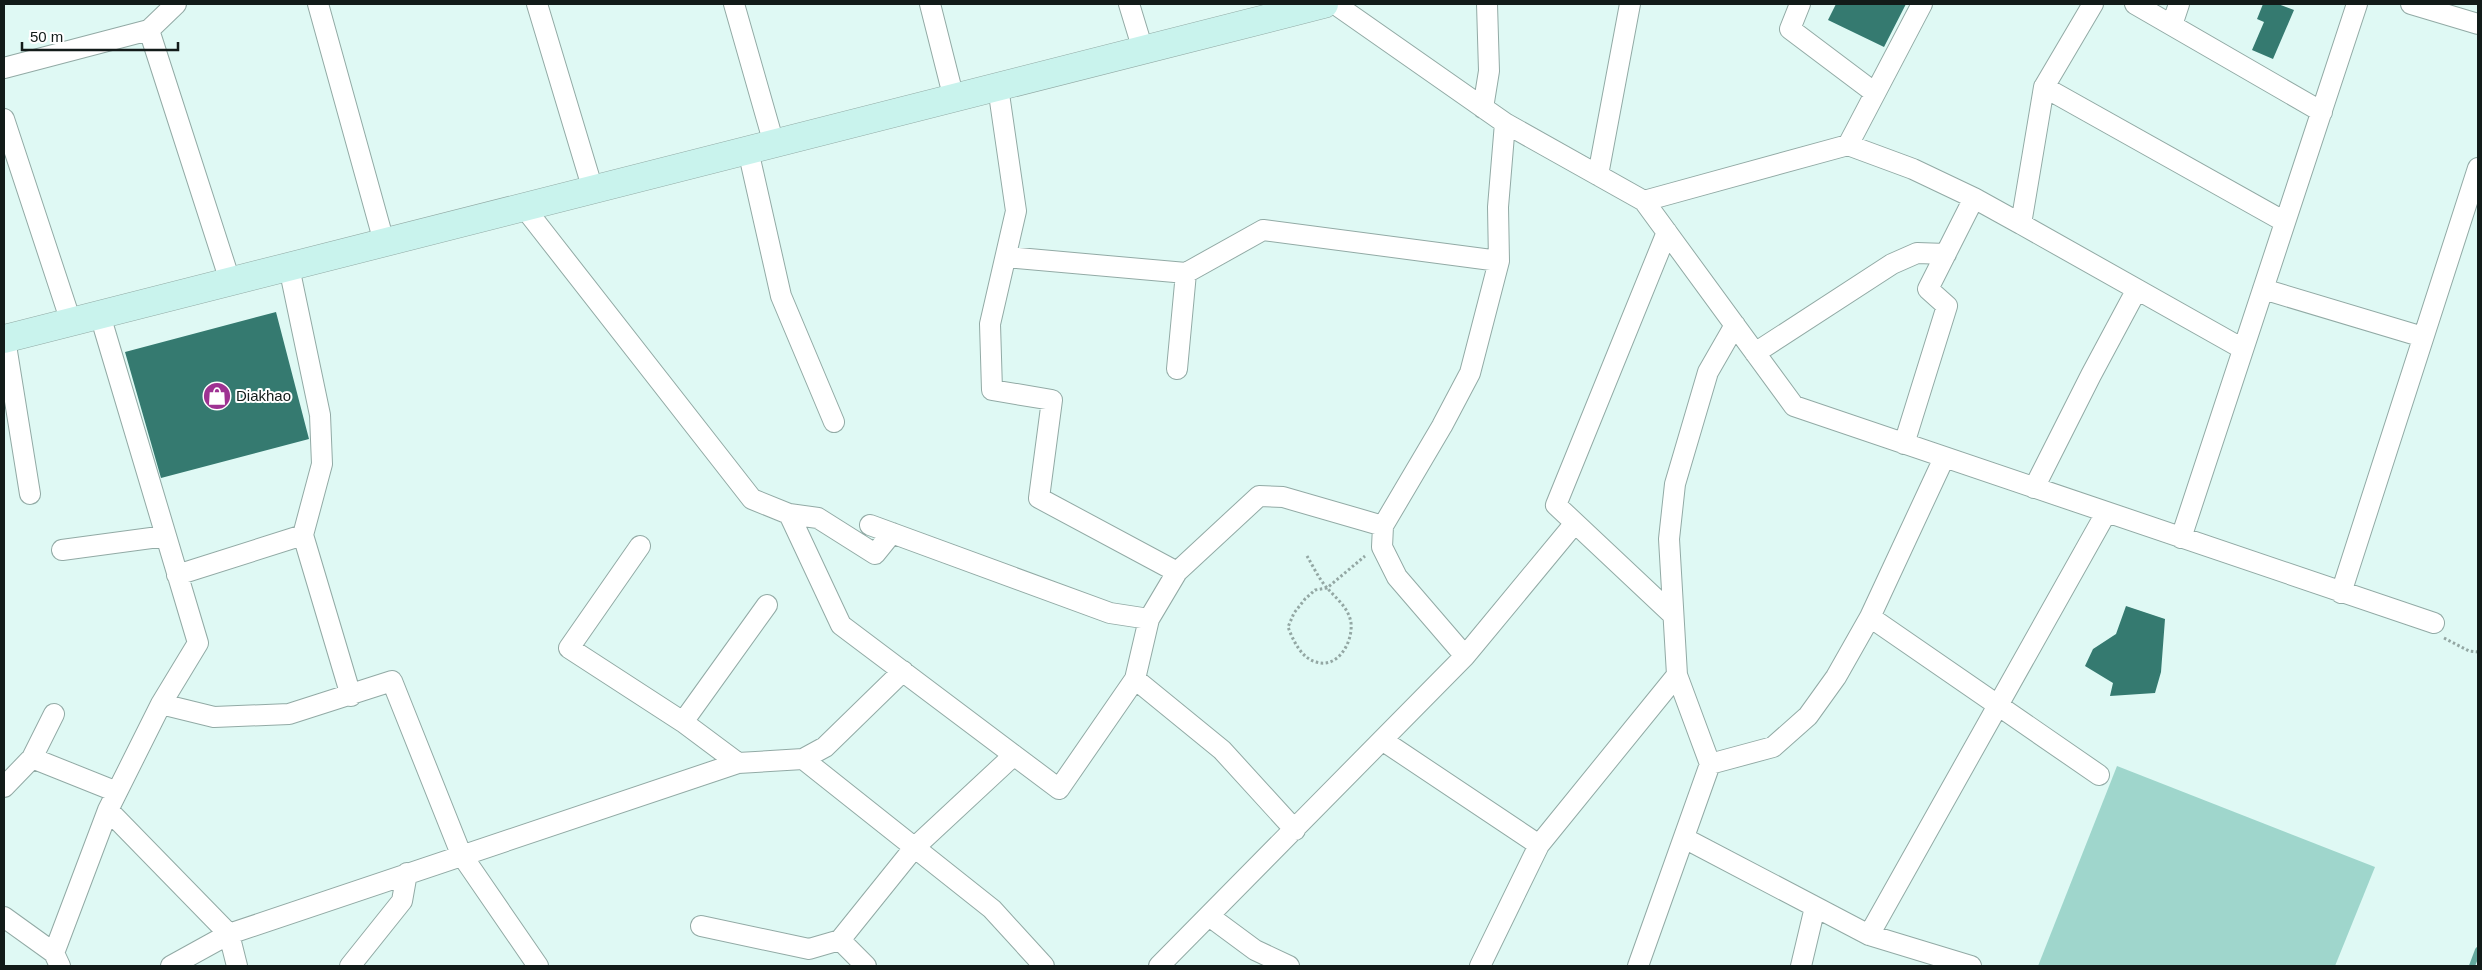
<svg xmlns="http://www.w3.org/2000/svg" width="2482" height="970" viewBox="0 0 2482 970" font-family="Arial,sans-serif">
	<rect width="100%" height="100%" fill="#dff9f4"/>
	<path fill="#9fd6cc" d="M2117 766 2375 867 2335 966H2038Z"/>
	<g fill="none" stroke-linecap="round" stroke-linejoin="round">
		<path stroke="#65a99e" stroke-width="6" d="M2472 966 2478 950"/>
	</g>
	<path fill="#357a70" d="M1836 4H1906L1884 47 1828 20Z
		M2263 4H2278L2294 10 2273 59 2252 50 2264 22 2257 19Z
		M276 312 309 439 161 478 125 352Z
		M2126 606 2165 619 2161 672 2155 693 2110 696 2113 683 2085 666 2093 649 2116 634Z"/>
	<g fill="none" stroke-linecap="round" stroke-linejoin="round">
		<defs>
			<path id="street" d="M318 4 384 242
				M537 4 593 190
				M734 4 774 144
				M930 4 954 99
				M1129 4 1143 50
				M1335 4 1505 123 1644 201 1794 406 2434 623
				M1800 4 1790 29 1875 93
				M2135 4 2322 112
				M2411 4 2478 24
				M2172 25 2179 4
				M149 30 230 281
				M4 68 149 30 176 4
				M998 87 1016 211 990 324 992 390 1052 400 1039 498 1177 572
				M2044 87 2093 4
				M1483 108 1489 71 1487 4
				M4 119 71 322
				M1848 145 1922 4
				M748 150 781 296 834 422
				M1598 175 1630 4
				M1644 201 1848 145 1913 169 1974 198 2021 224 2044 87 2285 222
				M523 206 752 499 789 514 841 625 1059 789 1135 679 1149 619 1177 572 1259 496 1283 497 1383 526
				M2021 224 2243 349
				M1667 232 1556 505 1673 615
				M1006 257 1186 273 1263 230 1499 261
				M289 267 320 415 322 464 303 535 351 696
				M2263 289 2423 337
				M1735 325 1708 372 1675 484 1669 539 1677 675 1710 764 1773 747 1808 716 1836 677 1870 617 1944 458
				M5 339 30 494
				M1755 353 1892 264 1917 253 1946 254
				M1177 369 1186 273
				M1904 444 1947 306 1928 289 1974 198
				M2034 488 2091 375 2136 291
				M789 514 818 518 875 554 892 533
				M870 525 1110 613 1149 619
				M2181 538 2357 4
				M640 546 569 648 683 722 738 763
				M62 550 166 536
				M177 575 303 535
				M2341 593 2478 168
				M1870 617 2099 775
				M1465 656 1575 523
				M1135 679 1222 750 1295 830
				M161 704 214 717 289 714 392 681 461 854 538 966
				M683 722 767 605
				M1382 740 1539 845
				M32 758 117 792
				M803 759 992 909 1044 966
				M4 787 32 758 54 714
				M108 810 229 934 237 966
				M1684 838 1869 935 1971 966
				M1209 916 1255 950 1289 966
				M4 917 54 953 60 966
				M701 926 809 949 840 940 914 848 1014 755
				M1869 935 2106 513
				M840 940 866 966
				M54 953 108 810 161 704 198 643 100 315
				M171 966 229 934 738 763 803 759 825 747 903 671
				M350 966 402 901 407 873
				M1159 966 1465 656 1397 577 1382 547 1383 526 1442 426 1470 373 1499 261 1498 207 1505 123
				M1480 966 1539 845 1677 675
				M1638 966 1710 764
				M1801 966 1815 907"/>
			<path id="secondary" d="M4 339 1324 4"/>
		</defs>
		<use href="#street" stroke="#92aaa5" stroke-width="22"/>
		<use href="#secondary" stroke="#92aaa5" stroke-width="29"/>
		<path stroke="#93a7a3" stroke-width="3" stroke-dasharray="2.5 2.5" stroke-linecap="butt" d="M1307 556C1313 566 1319 579 1327 588 1336 598 1349 608 1351 623 1353 642 1338 669 1316 662 1301 658 1293 640 1288 627L1294 613 1305 599 1315 590 1327 588 1365 556
			M2444 638 2469 651 2478 652"/>
		<use href="#street" stroke="#fff" stroke-width="20"/>
		<use href="#secondary" stroke="#c9f3ed" stroke-width="28"/>
	</g>
	<defs>
		<symbol id="shop-disc" viewBox="-11 -11 22 22"><circle r="9.5" fill="#9e3292" stroke="#fff"/><path d="M-5-2.5h2.3a2.7 3.5 0 0 1 5.4 0H5L5.5 6h-11ZM-1.5-2.5h3a1.5 2.3 0 0 0-3 0Z" fill="#fff"/></symbol>
	</defs>
	<g fill-rule="evenodd">
		<use href="#shop-disc" x="201" y="380" width="32" height="32"/>
	</g>
	<g text-anchor="middle" stroke-width="4" stroke-linejoin="round" paint-order="stroke">
		<g font-size="15" fill="#121b19" stroke="#fff" text-anchor="start">
			<text x="236" y="401">Diakhao</text>
		</g>
	</g>
	<rect width="2482" height="970" fill="none" stroke="#121b19" stroke-width="10"/>
	<path d="M22 42v8h156v-8" fill="none" stroke="#121b19" stroke-width="2.5"/>
	<text x="30" y="42" font-size="15" fill="#121b19" stroke="#ffffff" stroke-width="4" paint-order="stroke">50 m</text>
</svg>
